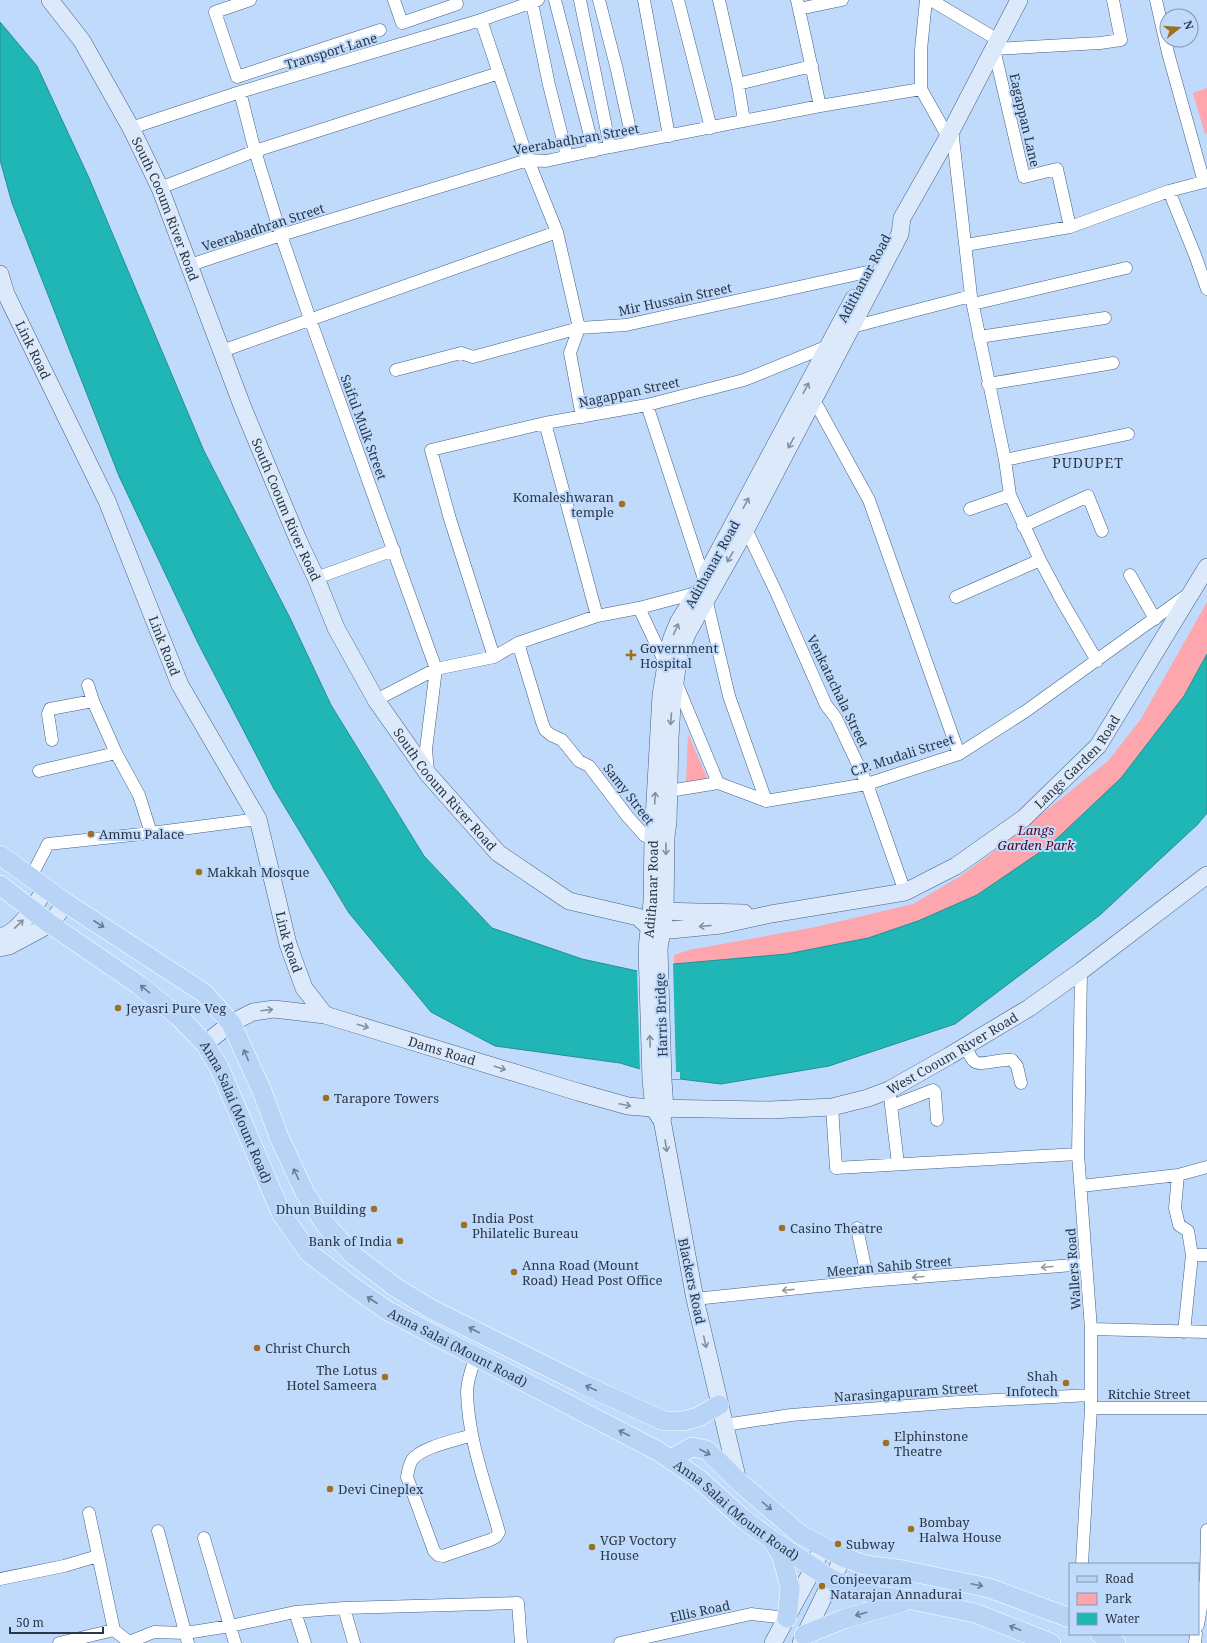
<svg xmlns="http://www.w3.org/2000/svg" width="1207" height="1643" font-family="'Noto Serif',serif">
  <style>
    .green { fill: #fda6ae }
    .water { fill: #1fb6b5; stroke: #229094 }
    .pier { fill: #c0dafb }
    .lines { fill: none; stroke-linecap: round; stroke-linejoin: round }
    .street-casing { stroke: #436083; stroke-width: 13 }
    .secondary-casing { stroke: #436083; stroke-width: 18 }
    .primary-casing { stroke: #fff; stroke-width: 20 }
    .street { stroke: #fff; stroke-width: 12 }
    .secondary { stroke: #dbe9fa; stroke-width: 17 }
    .primary { stroke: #b7d3f5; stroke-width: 19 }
    .oneway { stroke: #8290a0 }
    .oneway2 { stroke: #697d95 }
    .oneway3 { stroke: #949aa2 }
    .poi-dot { fill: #9e6e21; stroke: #c0dafb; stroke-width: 1.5 }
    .labels { text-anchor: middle; stroke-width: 4; stroke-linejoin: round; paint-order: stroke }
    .street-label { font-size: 13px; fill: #293646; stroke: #c0dafb }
    .poi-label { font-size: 13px; fill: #293646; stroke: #c0dafb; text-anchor: start }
    .park-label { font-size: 13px; font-style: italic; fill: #59021b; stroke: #c0dafb }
    .neighbourhood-label { font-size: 14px; letter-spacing: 1px; fill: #293646; stroke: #c0dafb }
  </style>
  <rect width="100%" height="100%" fill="#c0dafb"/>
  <path class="green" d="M1207 88V133L1205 134 1193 93Z
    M1207 602V654L1184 696 1121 778 1049 846 977 895 918 921 868 938 787 954 674 964V955L689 950 816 927 913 904 959 877 1003 845 1108 761 1141 719Z
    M688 734 708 780 686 785Z"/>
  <path class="water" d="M0 22 37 66 89 178 204 451 290 618 331 705 424 856 492 928 582 959 642 972 674 964 787 954 868 938 918 921 977 895 1049 846 1121 778 1184 696 1207 654V813L1198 824 1100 915 955 1024 829 1066 721 1084 680 1079 663 1080 640 1069 620 1063 495 1046 431 1012 349 913 274 789 198 643 119 476 12 203 0 160Z"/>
  <path class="pier" d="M673 962 676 1072H680V1079L659 1080 640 1071 637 969 642 970Z"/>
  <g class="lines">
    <g class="street-casing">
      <path id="street" d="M250 0 215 12 237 77 380 30
        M394 0 402 23 457 4 456 0
        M555 0 594 151
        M580 0 610 147
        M599 0 617 70 633 143
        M644 0 669 136
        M678 0 711 128
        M719 0 738 84 744 121
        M797 0 820 106
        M926 0 921 50V89L948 137
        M931 0 998 40
        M1156 0 1168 53 1204 182
        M532 3 549 85 567 156
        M799 9 842 0
        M481 20 528 160 557 232 579 328 570 353 582 417
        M738 84 812 66
        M240 92 255 151 281 235 310 319 436 669 426 749 428 773
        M131 128 240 92 481 20 538 0
        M952 129 971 296 1005 460 1010 495 1040 560 1062 601 1097 661
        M160 188 255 151 499 73
        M1169 191 1195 255 1207 289
        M1070 227 1057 169 1024 177 994 49 1100 43 1121 40 1113 0
        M966 245 1070 227 1169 191 1207 181
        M190 265 281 235 528 160 546 161 610 147 820 106 921 89
        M973 304 1126 268
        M852 327 971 296
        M979 337 1105 318
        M222 351 557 232
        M396 370 461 353 473 357 579 328 626 325 867 272
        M988 384 1113 363
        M814 400 869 500 959 754
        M647 405 704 579
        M545 423 597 616
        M1005 460 1128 434
        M970 509 1010 495
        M1023 526 1088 496 1102 531
        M746 529 777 594 826 705 836 718 867 784 905 892
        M1130 575 1155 619
        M316 578 394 550
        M956 597 1040 560
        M706 598 729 696 766 801
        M639 608 667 667
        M518 643 542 722 545 730 551 735 562 740 579 761 589 766 628 817 645 836 653 837
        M494 657 450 519 431 450 545 423 647 405 744 380 828 346
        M676 682 718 783 766 801 867 784 959 754 1026 711 1187 595
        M88 685 93 701 116 753 139 795 151 833
        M376 700 436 669 494 657 518 643 597 616 639 608 696 593
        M52 740 48 714 50 709 93 701
        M39 771 116 753
        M669 791 718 783
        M31 877 48 844 151 833 258 819
        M1081 971 1078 1154 1091 1329V1408L1082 1564
        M965 1047C968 1051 970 1057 974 1061 979 1067 1002 1058 1012 1060L1017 1066 1021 1083
        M890 1097 898 1164
        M891 1106 933 1090 935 1092 937 1120
        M832 1107 836 1168 1078 1154
        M1178 1175 1175 1208 1179 1225 1188 1231 1192 1255 1184 1332
        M1081 1186 1178 1175 1207 1167
        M857 1228 868 1281
        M1192 1255H1207
        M695 1299 868 1281 1086 1264
        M1091 1329 1207 1332
        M1091 1408H1207
        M724 1425 791 1415 958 1402 1090 1395
        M472 1435C457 1440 421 1447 412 1460 409 1465 408 1471 407 1477L434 1551 438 1555 443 1556 490 1540 496 1537 499 1532C486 1486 468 1439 467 1392 467 1380 472 1368 476 1356
        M89 1513 114 1630 129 1642 154 1632 186 1633 230 1626 295 1612 344 1608 518 1603 521 1643
        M158 1531 188 1643
        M204 1538 235 1643
        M0 1579 64 1566 98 1556
        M344 1608 354 1643
        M295 1612 305 1643
        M1198 1625 1206 1578 1207 1530
        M59 1643 114 1630
        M620 1643 751 1614 787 1618
        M1195 1643 1196 1634"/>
    </g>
    <g class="secondary-casing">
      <g id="secondary">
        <path id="s1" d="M50 0 82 41 131 128 160 188 243 408 299 542 316 578 336 628 376 700 428 774 498 853 569 901 638 917 649 927 671 930 721 925 771 914 905 892 956 866 1024 818 1098 746 1207 567"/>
        <path id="s2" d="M0 274 6 294 107 501 180 685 258 819 288 944 304 988 325 1015"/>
        <path d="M707 573 854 298"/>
        <path d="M655 911 744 913"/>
        <path d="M0 937C19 933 36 904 46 888"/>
        <path d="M0 948 9 946 50 924 66 903"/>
        <path id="s3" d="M205 1044 231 1023 253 1012 274 1009 325 1015 578 1092 628 1106 651 1108 770 1110 832 1107 868 1098 889 1090 949 1056 1029 1008 1081 971 1207 875"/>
        <path id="s4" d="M660 1118 654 1108 651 1080 647 949 652 902 653 837 661 695 669 647 673 635 679 621 696 594"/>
        <path d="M738 1481 695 1299 662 1120 665 1108 663 1080 659 949 665 910 666 837 668 822 670 738 672 705 679 653 688 632 746 529 900 234 902 218 948 137 1019 0"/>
        <path d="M773 1643 814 1567 822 1546"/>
        <path d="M801 1643 843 1557"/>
      </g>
    </g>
    <g class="primary-casing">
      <g id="primary">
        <path d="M0 855 66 903 204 993 231 1023 262 1091 279 1137 305 1193 324 1223 353 1255 395 1287 431 1309 582 1384 664 1421H683L698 1417 719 1405"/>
        <path id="s5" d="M0 885 50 924 139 985 179 1017 205 1044 220 1069 281 1213 309 1253 356 1289 388 1311 658 1451 699 1479 742 1518 772 1540 832 1580 878 1596 912 1600 975 1613 1051 1643"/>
        <path d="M671 1459 692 1447 707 1450 738 1481 801 1535 843 1557 865 1565 903 1570 989 1588 1070 1618"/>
        <path d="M772 1540 782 1557 790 1588 787 1618"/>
        <path d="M1100 1634 1116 1643"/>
        <path d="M804 1635 844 1619 903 1602"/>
      </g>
    </g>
    <use href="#street" class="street"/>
    <use href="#secondary" class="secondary"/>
    <use href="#primary" class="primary"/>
  </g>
  <defs><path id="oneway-shaft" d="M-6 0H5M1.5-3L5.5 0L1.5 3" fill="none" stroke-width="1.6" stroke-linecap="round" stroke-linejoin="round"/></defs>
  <g class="oneway">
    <use href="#oneway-shaft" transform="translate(806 388) rotate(-62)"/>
    <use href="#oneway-shaft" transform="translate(791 443) rotate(118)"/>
    <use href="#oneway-shaft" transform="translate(746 503) rotate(-62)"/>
    <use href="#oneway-shaft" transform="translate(730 557) rotate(120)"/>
    <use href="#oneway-shaft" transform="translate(676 629) rotate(-66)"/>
    <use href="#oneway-shaft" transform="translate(671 719) rotate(94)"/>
    <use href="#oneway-shaft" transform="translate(655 798) rotate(-87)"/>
    <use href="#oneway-shaft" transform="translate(666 849) rotate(90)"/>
    <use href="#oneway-shaft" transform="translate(19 924) rotate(-44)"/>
    <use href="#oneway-shaft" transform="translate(705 926) rotate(175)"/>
    <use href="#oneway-shaft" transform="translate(267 1010) rotate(-7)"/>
    <use href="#oneway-shaft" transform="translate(363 1026) rotate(17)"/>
    <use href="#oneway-shaft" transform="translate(650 1041) rotate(-92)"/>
    <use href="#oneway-shaft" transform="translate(500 1068) rotate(17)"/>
    <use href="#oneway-shaft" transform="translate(625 1105) rotate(12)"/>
    <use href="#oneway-shaft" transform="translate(666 1146) rotate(81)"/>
    <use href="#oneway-shaft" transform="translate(705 1342) rotate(77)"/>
  </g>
  <g class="oneway2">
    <use href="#oneway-shaft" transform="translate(99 924) rotate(33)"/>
    <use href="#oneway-shaft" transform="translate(145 989) rotate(-141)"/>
    <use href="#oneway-shaft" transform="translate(246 1055) rotate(-113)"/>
    <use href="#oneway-shaft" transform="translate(296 1174) rotate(-116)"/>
    <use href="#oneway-shaft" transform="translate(372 1300) rotate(-147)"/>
    <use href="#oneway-shaft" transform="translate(474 1330) rotate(-153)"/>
    <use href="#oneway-shaft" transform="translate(591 1388) rotate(-156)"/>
    <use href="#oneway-shaft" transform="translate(624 1433) rotate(-153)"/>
    <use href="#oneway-shaft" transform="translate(705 1452) rotate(27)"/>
    <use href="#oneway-shaft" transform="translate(767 1506) rotate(40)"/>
    <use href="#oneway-shaft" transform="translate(977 1585) rotate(12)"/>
    <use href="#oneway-shaft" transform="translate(861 1614) rotate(164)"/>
    <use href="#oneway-shaft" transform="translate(1015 1628) rotate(-159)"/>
  </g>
  <g class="oneway3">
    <use href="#oneway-shaft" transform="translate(1047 1267) rotate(175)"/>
    <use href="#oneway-shaft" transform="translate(918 1277) rotate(175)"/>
    <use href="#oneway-shaft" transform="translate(788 1290) rotate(174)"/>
  </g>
  <g class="poi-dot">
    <circle cx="622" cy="504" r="4"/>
    <path d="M629 649h4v4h4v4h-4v4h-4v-4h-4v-4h4z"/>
    <circle cx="91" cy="834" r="4"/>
    <circle cx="199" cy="872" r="4"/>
    <circle cx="118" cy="1008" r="4"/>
    <circle cx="326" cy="1098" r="4"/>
    <circle cx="374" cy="1209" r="4"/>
    <circle cx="464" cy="1225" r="4"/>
    <circle cx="782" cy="1228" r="4"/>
    <circle cx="400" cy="1241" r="4"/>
    <circle cx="514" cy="1272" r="4"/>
    <circle cx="257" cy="1348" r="4"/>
    <circle cx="385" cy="1377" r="4"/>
    <circle cx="1066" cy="1383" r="4"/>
    <circle cx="886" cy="1443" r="4"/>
    <circle cx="330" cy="1489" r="4"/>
    <circle cx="911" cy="1529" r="4"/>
    <circle cx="838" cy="1544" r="4"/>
    <circle cx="592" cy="1547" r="4"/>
    <circle cx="822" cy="1586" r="4"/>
  </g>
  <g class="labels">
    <g class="street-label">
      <text transform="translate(331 51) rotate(-17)" y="5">Transport Lane</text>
      <text transform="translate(1025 120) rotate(77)" y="5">Eagappan Lane</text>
      <text transform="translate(576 139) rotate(-10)" y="5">Veerabadhran Street</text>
      <text dy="5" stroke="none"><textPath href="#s1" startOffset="240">South Cooum River Road</textPath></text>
      <text transform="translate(263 227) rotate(-18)" y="5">Veerabadhran Street</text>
      <text transform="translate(864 278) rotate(-62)" y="5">Adithanar Road</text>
      <text transform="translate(675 299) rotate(-12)" y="5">Mir Hussain Street</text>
      <text dy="5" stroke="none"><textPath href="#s2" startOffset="83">Link Road</textPath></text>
      <text transform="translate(629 392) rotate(-12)" y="5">Nagappan Street</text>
      <text transform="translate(364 427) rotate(70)" y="5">Saiful Mulk Street</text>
      <text dy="5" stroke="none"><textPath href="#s1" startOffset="564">South Cooum River Road</textPath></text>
      <text transform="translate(712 564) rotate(-61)" y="5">Adithanar Road</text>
      <text dy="5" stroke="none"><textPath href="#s2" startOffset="407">Link Road</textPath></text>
      <text transform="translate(838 691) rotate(64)" y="5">Venkatachala Street</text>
      <text transform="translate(902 755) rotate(-18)" y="5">C.P. Mudali Street</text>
      <text dy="5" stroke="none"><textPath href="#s1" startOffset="1620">Langs Garden Road</textPath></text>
      <text dy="5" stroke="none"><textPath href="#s1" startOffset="888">South Cooum River Road</textPath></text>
      <text transform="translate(629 794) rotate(52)" y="5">Samy Street</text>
      <text dy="5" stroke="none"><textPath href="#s4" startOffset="231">Adithanar Road</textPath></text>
      <text dy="5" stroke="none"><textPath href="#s2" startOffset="731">Link Road</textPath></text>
      <text transform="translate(661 1015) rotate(-92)" y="5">Harris Bridge</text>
      <text dy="5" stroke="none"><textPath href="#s3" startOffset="253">Dams Road</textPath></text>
      <text dy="5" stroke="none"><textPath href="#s3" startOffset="784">West Cooum River Road</textPath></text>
      <text dy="5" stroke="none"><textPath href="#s5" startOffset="335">Anna Salai (Mount Road)</textPath></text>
      <text transform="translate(889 1266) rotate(-5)" y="5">Meeran Sahib Street</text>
      <text transform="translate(1073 1269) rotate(-94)" y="5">Wallers Road</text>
      <text transform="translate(692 1281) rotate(78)" y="5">Blackers Road</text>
      <text dy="5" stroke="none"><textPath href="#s5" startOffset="671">Anna Salai (Mount Road)</textPath></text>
      <text transform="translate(906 1392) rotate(-4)" y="5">Narasingapuram Street</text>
      <text x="1149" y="1399">Ritchie Street</text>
      <text dy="5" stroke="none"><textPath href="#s5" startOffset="995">Anna Salai (Mount Road)</textPath></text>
      <text transform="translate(700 1611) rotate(-12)" y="5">Ellis Road</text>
    </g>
    <g class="poi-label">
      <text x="614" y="502" text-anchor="end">Komaleshwaran<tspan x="614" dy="15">temple</tspan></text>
      <text x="640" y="653">Government<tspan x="640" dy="15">Hospital</tspan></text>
      <text x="99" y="839">Ammu Palace</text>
      <text x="207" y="877">Makkah Mosque</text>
      <text x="126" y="1013">Jeyasri Pure Veg</text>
      <text x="334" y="1103">Tarapore Towers</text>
      <text x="366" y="1214" text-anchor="end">Dhun Building</text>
      <text x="472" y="1223">India Post<tspan x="472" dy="15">Philatelic Bureau</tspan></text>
      <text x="790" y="1233">Casino Theatre</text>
      <text x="392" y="1246" text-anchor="end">Bank of India</text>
      <text x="522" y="1270">Anna Road (Mount<tspan x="522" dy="15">Road) Head Post Office</tspan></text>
      <text x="265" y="1353">Christ Church</text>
      <text x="377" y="1375" text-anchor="end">The Lotus<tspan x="377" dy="15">Hotel Sameera</tspan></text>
      <text x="1058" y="1381" text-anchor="end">Shah<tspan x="1058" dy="15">Infotech</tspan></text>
      <text x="894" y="1441">Elphinstone<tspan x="894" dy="15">Theatre</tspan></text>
      <text x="338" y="1494">Devi Cineplex</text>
      <text x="919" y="1527">Bombay<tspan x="919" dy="15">Halwa House</tspan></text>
      <text x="600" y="1545">VGP Voctory<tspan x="600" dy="15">House</tspan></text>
      <text x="846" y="1549">Subway</text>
      <text x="830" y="1584">Conjeevaram<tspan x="830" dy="15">Natarajan Annadurai</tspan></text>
    </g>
    <g class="park-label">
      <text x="1036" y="835">Langs<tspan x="1036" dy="15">Garden Park</tspan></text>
    </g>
    <g class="neighbourhood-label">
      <text x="1088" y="468">PUDUPET</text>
    </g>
  </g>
  <rect x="1069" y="1563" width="130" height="72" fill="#c0dafb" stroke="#8498b3"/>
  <rect x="1077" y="1576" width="20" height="6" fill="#b7d3f5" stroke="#8498b3"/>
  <text x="1105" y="1583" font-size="12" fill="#293646">Road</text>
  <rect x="1077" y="1593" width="20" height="12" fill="#fda6ae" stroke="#8498b3"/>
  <text x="1105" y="1603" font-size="12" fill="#293646">Park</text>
  <rect x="1077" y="1613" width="20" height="12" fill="#1fb6b5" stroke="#8498b3"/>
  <text x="1105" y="1623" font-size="12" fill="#293646">Water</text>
  <g transform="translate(1179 28) rotate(73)"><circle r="19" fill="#c0dafb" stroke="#8498b3"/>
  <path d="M0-3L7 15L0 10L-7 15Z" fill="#9e6e21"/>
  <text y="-6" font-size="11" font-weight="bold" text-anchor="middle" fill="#293646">N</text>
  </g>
  <path d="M10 1627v6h93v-6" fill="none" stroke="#293646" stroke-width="2"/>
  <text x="16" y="1627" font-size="12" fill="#293646" stroke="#c0dafb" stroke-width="3" paint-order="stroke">50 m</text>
</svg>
